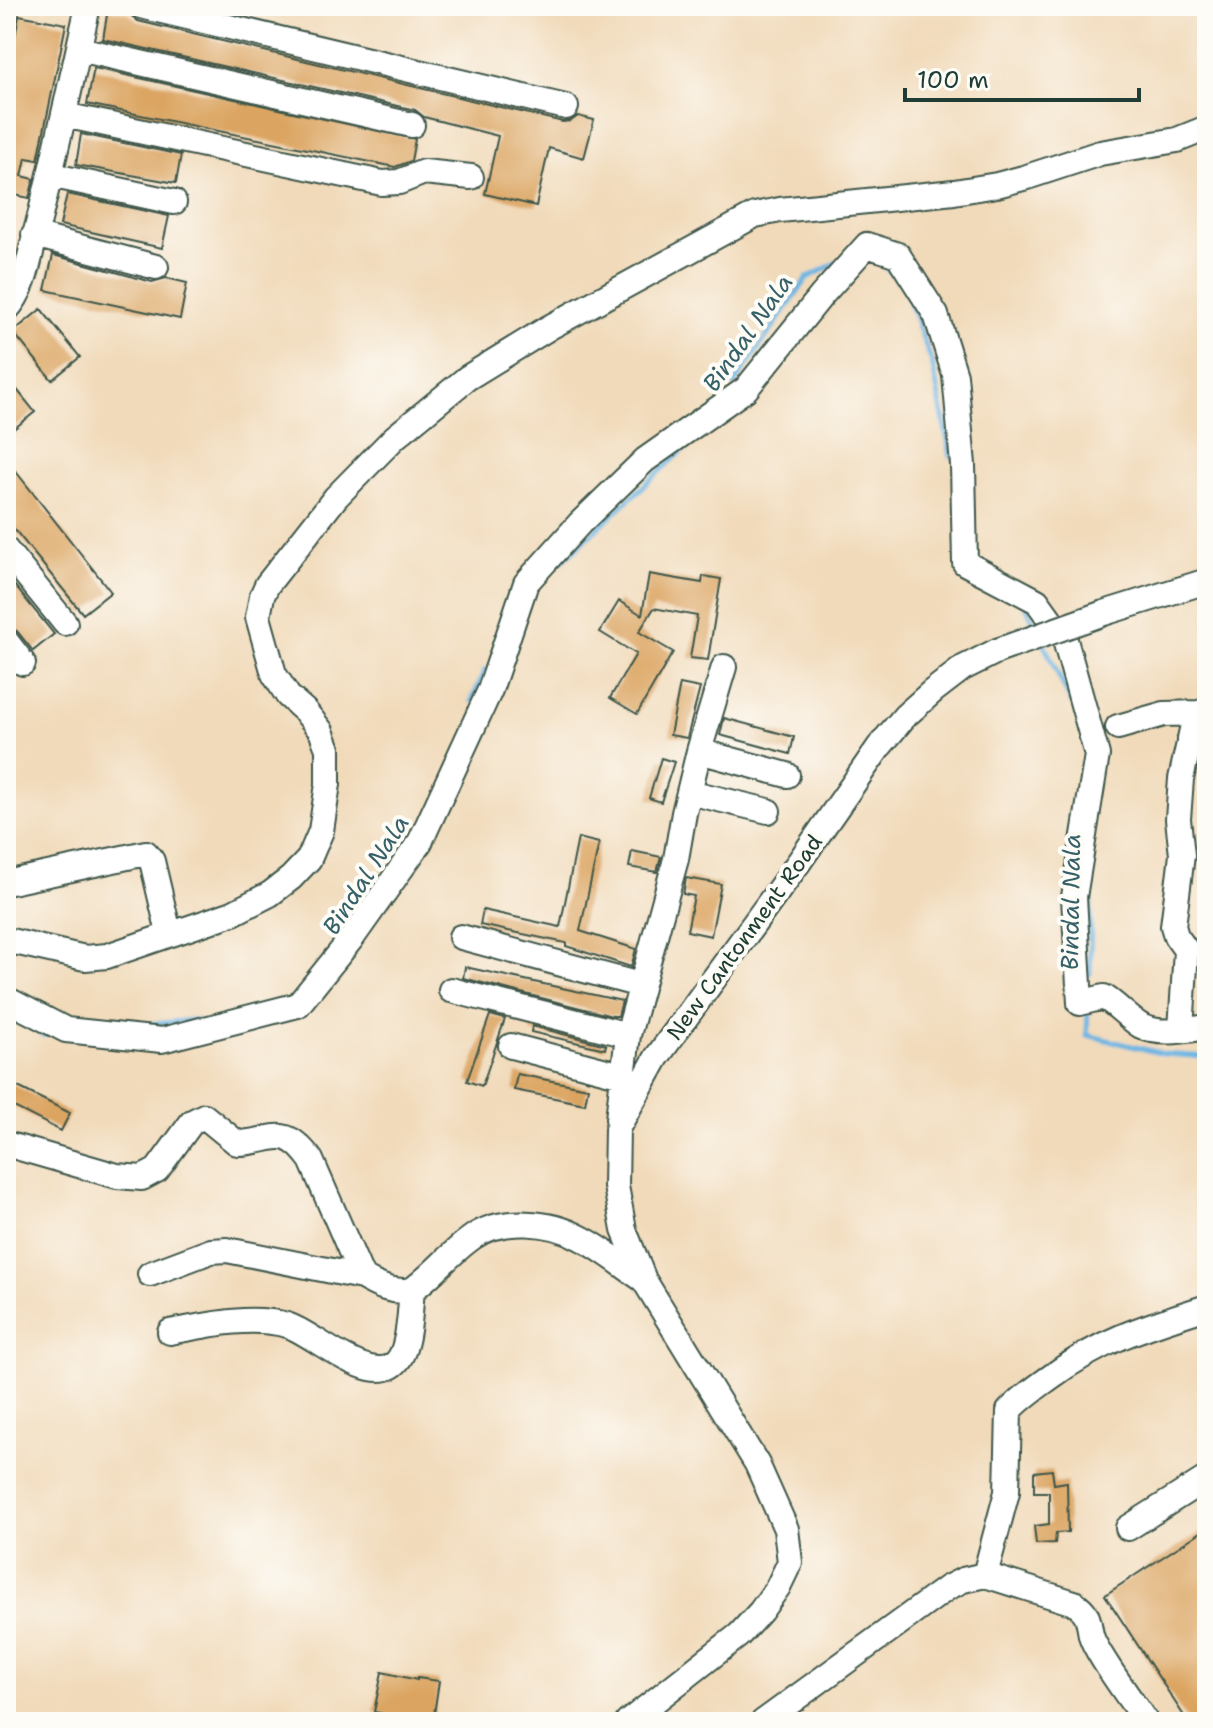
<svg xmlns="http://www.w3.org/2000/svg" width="1213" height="1728" font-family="'Shantell Sans',sans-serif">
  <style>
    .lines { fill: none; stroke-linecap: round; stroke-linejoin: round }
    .stream { stroke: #6ab5e3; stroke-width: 5 }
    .building { fill: #dba461 }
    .minor-casing { stroke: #3e5548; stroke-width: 28 }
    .minor { stroke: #fff; stroke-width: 24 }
    .minor-bridge-casing { stroke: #3e5548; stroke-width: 28; stroke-linecap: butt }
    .minor-bridge { stroke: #fff; stroke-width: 24 }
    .labels { text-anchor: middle; stroke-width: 8; stroke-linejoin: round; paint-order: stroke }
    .street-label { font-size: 22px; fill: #1f3d34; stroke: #fdfcf7 }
    .water-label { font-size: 24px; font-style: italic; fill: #366169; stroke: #fdfcf7 }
  </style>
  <rect width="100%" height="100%" fill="#fdfcf7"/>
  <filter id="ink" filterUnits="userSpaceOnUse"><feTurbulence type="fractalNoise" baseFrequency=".0125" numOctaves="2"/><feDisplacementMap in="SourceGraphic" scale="16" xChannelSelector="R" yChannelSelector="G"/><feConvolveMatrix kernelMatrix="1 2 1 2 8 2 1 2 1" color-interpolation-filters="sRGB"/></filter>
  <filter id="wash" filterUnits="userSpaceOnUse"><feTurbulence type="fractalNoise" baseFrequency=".006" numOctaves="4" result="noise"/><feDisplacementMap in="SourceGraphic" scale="32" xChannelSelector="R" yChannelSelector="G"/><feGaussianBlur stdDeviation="1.8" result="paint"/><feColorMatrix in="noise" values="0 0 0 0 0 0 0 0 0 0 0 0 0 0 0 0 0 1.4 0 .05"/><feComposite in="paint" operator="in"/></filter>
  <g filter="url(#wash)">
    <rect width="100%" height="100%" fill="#f1daba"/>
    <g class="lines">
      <path class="stream" d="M878 259 904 286 932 363 951 456
        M734 384 807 278 836 263
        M562 561 699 435
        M1026 606 1037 629
        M1043 642 1071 702
        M472 701 485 670
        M1090 974 1091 864
        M1088 1008 1087 1035 1164 1054 1207 1057
        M29 1023 43 1035 55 1033
        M132 1026 194 1020"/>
    </g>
    <g id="blocks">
      <path class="building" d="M108 9 128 13 138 21 563 122 571 121 578 116 594 120 584 158 549 148 536 206 485 194 498 136 424 117 415 110 103 39Z
        M19 15 66 24 38 160 26 158 22 176 34 179 29 198 6 193V86Z
        M94 68 415 139 411 161 395 167 87 104Z
        M81 134 181 155 176 183 76 165Z
        M67 194 169 216 162 248 60 225Z
        M53 255 152 282 166 278 187 283 180 319 45 290Z
        M41 309 80 357 52 380 13 332Z
        M6 376 35 412 6 435Z
        M6 459 111 592 83 614 6 519Z
        M649 574 702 583 703 576 721 579 708 660 690 658 697 616 654 608 639 632 673 652 637 714 610 698 636 654 600 632 619 601 642 615Z
        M6 575 54 634 33 651 17 631 6 626Z
        M680 684 700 688 687 738 670 735Z
        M724 718 794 737 790 754 720 735Z
        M661 758 674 762 661 802 649 798Z
        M578 838 599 843 580 931 636 949 631 967 566 946V943L480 925 483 910 560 927Z
        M632 851 661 857 657 872 629 867Z
        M686 878 721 884 711 936 687 931 694 896 683 894Z
        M465 967 548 985 622 1001 618 1016H612L463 978Z
        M490 1015 505 1019 482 1086 467 1081Z
        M532 1026 606 1045 605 1049 531 1032Z
        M517 1074 588 1088 585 1104 514 1090Z
        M6 1081 70 1113 61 1131 6 1103Z
        M1052 1470 1054 1484 1067 1482 1068 1532 1056 1533 1055 1543 1036 1544 1034 1526 1049 1524V1492H1034V1472Z
        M1207 1528V1722H1188L1105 1595Z
        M382 1672 417 1680V1678L439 1681 433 1721 374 1712Z"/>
    </g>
  </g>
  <g filter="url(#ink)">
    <use href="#blocks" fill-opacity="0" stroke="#3e5548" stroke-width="2"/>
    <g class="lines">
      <g class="minor-casing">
        <path id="minor" d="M141 6 566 107
          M79 49 412 125
          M64 115 382 183 399 182 424 172 471 177
          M50 175 174 202
          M34 235 156 267
          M6 310C27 289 30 251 38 224 56 152 72 79 88 6
          M6 550 65 623
          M1104 613 1207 581
          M6 641 23 663
          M1118 727 1164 714 1199 713
          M699 751 787 775
          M689 792 768 811
          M6 883 146 853 152 861 169 933
          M461 937 640 985
          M6 940 85 958 107 956 233 913 270 894 291 878 309 859 321 831 328 784V749L321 731 305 711 288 696 274 674 258 617 262 596 267 585 336 497 395 437 467 378 550 327 755 215 780 210 954 192 997 185 1027 177 1100 153 1177 140 1207 128
          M451 990 628 1035
          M6 999 66 1030 162 1040 298 1005 352 938 420 842 490 690 526 583 580 523 645 460 746 389 822 295 867 245 898 255 936 315 955 375 963 465 965 563 1037 601 1065 640 1097 755 1074 897 1080 1003 1104 997C1117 1005 1128 1018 1141 1026 1160 1036 1187 1030 1207 1027
          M1181 1030 1186 950 1176 936 1173 926 1182 855 1178 819 1181 779 1193 725 1199 713 1207 710
          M511 1046 622 1075
          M618 1119 628 1035 676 859 684 813 699 751 724 667
          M6 1144 117 1176 142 1178 157 1170 192 1122 204 1116 237 1143C274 1143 282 1121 311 1160L362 1277C377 1286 394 1294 412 1290 434 1274 451 1252 473 1237 502 1217 551 1221 581 1238 603 1249 623 1266 644 1280
          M150 1274 211 1251 227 1250 362 1277
          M170 1332C207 1325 250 1315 287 1325 316 1333 389 1406 405 1345 410 1328 410 1308 412 1290
          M1128 1528 1207 1478
          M985 1575 1007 1492 1009 1411C1021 1398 1034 1389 1048 1379 1100 1340 1147 1326 1207 1307
          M628 1722 739 1635 761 1611 778 1587 790 1562 786 1529 757 1464 644 1280 624 1230 616 1186 617 1129 657 1057 799 862 879 747 905 716 933 691 963 668 997 651
          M763 1722 947 1588 963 1580 985 1575 1074 1603C1089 1612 1088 1620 1091 1635 1095 1652 1134 1704 1146 1722"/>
      </g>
      <use href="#minor" class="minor"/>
      <g class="minor-bridge-casing">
        <path id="minor-bridge" d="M997 651 1104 613"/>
      </g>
      <use href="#minor-bridge" class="minor-bridge"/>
    </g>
  </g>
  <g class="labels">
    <g class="street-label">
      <text transform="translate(744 937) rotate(-54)" y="8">New Cantonment Road</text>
    </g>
    <g class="water-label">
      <text transform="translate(748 333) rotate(-55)" y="8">Bindal Nala</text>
      <text transform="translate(366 875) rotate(-57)" y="8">Bindal Nala</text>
      <text transform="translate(1071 902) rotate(-89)" y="8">Bindal Nala</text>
    </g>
  </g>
  <rect width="1213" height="1728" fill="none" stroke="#fdfcf7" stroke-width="32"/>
  <path d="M905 88v12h234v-12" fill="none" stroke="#1f3d34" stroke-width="4"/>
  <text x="917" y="88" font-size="24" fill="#1f3d34" stroke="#fdfcf7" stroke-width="6" paint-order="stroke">100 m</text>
</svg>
